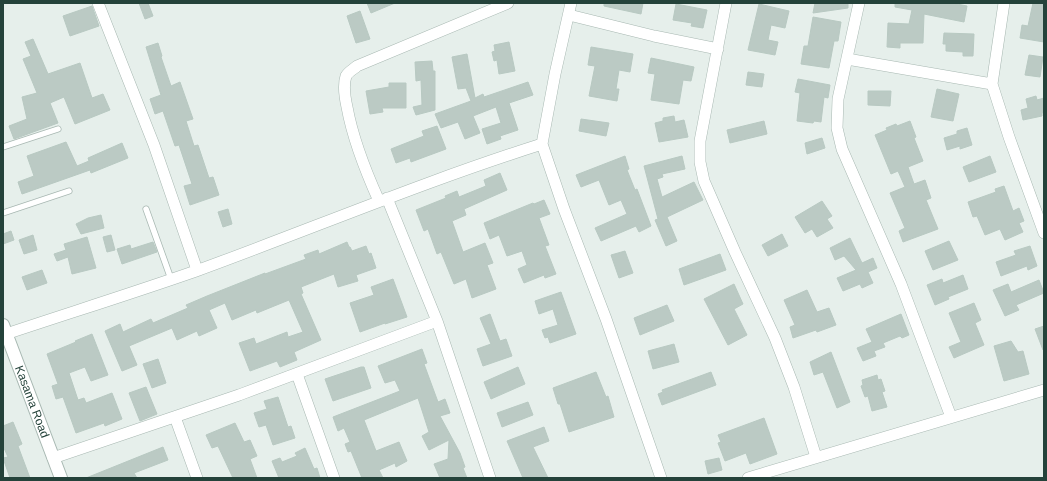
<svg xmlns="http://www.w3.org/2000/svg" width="1047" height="481" font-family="Helvetica,sans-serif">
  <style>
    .building { fill: #bbcac4; stroke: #b8c9c2 }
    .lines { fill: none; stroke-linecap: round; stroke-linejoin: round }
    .service-casing { stroke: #a8b8b2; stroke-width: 7 }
    .minor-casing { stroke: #a8b8b2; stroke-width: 12 }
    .tertiary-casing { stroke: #a8b8b2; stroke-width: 14 }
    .service { stroke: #fff; stroke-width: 5.5 }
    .minor { stroke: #fff; stroke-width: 11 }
    .tertiary { stroke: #fff; stroke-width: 12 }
    .labels { text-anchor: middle; stroke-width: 3; stroke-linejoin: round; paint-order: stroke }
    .street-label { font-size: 12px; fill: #24423a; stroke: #f7fbf9 }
  </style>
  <rect width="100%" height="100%" fill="#e6efeb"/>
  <path class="building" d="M139 3H148L153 16 145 19Z
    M367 3H395L371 13Z
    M604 3H643L641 14 604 6Z
    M815 3H848V8L813 13Z
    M895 3H952L967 6 964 22 924 14 923 43H900V48L887 47 888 23 909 24 912 10 895 7Z
    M1033 3H1044V42L1020 38 1022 25 1028 26Z
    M676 4 707 10 703 28 691 26 692 23 673 20Z
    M759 4 789 11 785 28 771 25 768 40 778 42 775 55 748 50Z
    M92 6 99 26 70 36 63 16Z
    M360 11 370 39 356 43 347 16Z
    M813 17 841 22 838 41H834L829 68 801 64 804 46H808Z
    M944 33 974 34 973 56H963V52L946 51V44H943Z
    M33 39 48 74 80 63 92 98 103 94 110 110 75 124 64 97 50 103 58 123 14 139 9 126 27 119 22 97 37 93 23 59 31 56 25 42Z
    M509 42 515 71 499 74 497 60 494 61 492 52 495 51 494 45Z
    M158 43 162 56 161 57 171 86 180 82 193 119 186 121 194 146 198 145 209 178 213 177 219 195 190 205 184 186 192 184 179 145 175 146 163 111 155 114 150 99 161 95 146 47Z
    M591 47 633 54 630 72 619 70 616 89H619L617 101 589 96 595 66 588 65Z
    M467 54 475 98 483 94 484 97 528 82 533 95 509 103 518 130 500 136 501 139 487 144 482 129 501 123 496 107 473 116 480 133 465 139 458 122 441 128 435 114 471 101 466 88 458 89 452 57Z
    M1029 55 1043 57 1040 77 1025 75Z
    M651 58 694 67 691 81 683 80 679 104 651 100 655 74 648 73Z
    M432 61 433 71H435V110L416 115 413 107 422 105 421 80 416 81 415 62Z
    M748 72 764 74 762 87 746 85Z
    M798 79 830 85 828 98 824 97 821 122 814 121 813 123 797 121 800 93 795 92Z
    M389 83H406V108H382L383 112 370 114 366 91 389 87Z
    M937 89 959 94 953 121 931 117Z
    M868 91H891L890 106 868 105Z
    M1036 96 1037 100 1044 98V112L1042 113V116L1023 120 1021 110 1028 108 1026 99Z
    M674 116 675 122 684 120 688 137 659 142 655 123 663 121V118Z
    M581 119 609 123 606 136 579 131Z
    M764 121 767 134 730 143 727 130Z
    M910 121 916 137 914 138 923 161 908 167 914 184 925 180 931 198 926 200 938 229 903 242 899 231 905 228 890 193 905 187 898 171 891 174 875 135 887 130 886 128 896 124 897 126Z
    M437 126 446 149 411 162 410 158 396 163 391 149 424 136 422 131Z
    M967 128 972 145 960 149V146L947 150 944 138 957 134V131Z
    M822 138 825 148 807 154 805 143Z
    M66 142 77 166 89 161 88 158 122 143 128 158 91 173 90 170 22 194 18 182 34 176 27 156Z
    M625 156 629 169 627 170 635 190 637 189 651 226 639 232 636 226 601 241 595 228 627 214 621 200 609 205 599 180 581 187 576 175Z
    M682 156 685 169 662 174 663 177 657 179 662 197 694 182 703 200 667 217 677 241 666 246 655 220 658 219 644 166Z
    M990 156 996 172 969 182 963 167Z
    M500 173 507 190 464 209 466 215 452 221 463 252 485 243 493 263 487 265 496 289 472 298 466 279 454 284 441 252 437 254 428 229 424 231 416 210 446 198 445 196 457 191 459 197 486 186 484 180Z
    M1004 186 1013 211 1019 208 1024 221 1019 223 1023 232 1005 240 1000 229 985 235 977 216 973 217 968 202 996 192 995 189Z
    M544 200 550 214 539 218 549 245 545 246 556 274 545 278 544 275 524 283 518 269 527 265 522 251 507 256 499 235 490 239 484 223 533 203 534 204Z
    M822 201 832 216 827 219 833 228 817 237 812 229 805 233 795 217Z
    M228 209 232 224 223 227 218 212Z
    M101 215 104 228 81 234 76 224 88 218Z
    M11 231 14 240 3 244V234Z
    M782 234 788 246 768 256 762 245Z
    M33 235 37 250 24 254 19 240Z
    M111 235 115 250 107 252 103 237Z
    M87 237 96 268 72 274 68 257 57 261 54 254 66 250 64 244Z
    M850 238 862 263 873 258 877 268 868 272 873 283 862 288 860 284 843 291 837 278 856 270 844 256 835 260 830 248Z
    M949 241 958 260 933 270 925 251Z
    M153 242 157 252 122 264 117 249 130 245 131 249Z
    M347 242 349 247H350L352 251 366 246 369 254 371 253 376 268 356 275 358 281 338 287 334 274 301 287 303 293 301 294 321 340 294 352 297 360 280 367 277 361 250 371 239 343 254 338 256 344 287 332 288 337 303 332 289 300 257 313 256 310 232 320 225 303 209 310 217 328 199 336 197 331 177 340 172 328 129 346 137 365 122 371 105 331 120 324 123 332 151 319 153 323 188 308 186 305 207 296 265 273V274L306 259 304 255 318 250 319 254Z
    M1030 246 1037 266 1028 270 1027 266 1001 276 996 262 1016 255 1014 251Z
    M625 251 633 273 619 278 611 255Z
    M720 254 726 270 684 285 679 269Z
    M42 270 47 283 27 290 22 277Z
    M963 275 968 289 948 297 949 299 935 305 927 285 942 279 943 283Z
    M393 279 407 317 385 324V323L360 332 350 303 374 295 371 287Z
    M1039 280 1044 293 1016 305 1019 310 1005 316 993 290 1008 284 1011 292Z
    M734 284 743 304 734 309 747 335 728 345 704 299Z
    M807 290 817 312 829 308 836 325 817 332 816 330 793 338 790 327 795 325 784 300Z
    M561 292 576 334 550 343 548 337 545 338 542 330 558 325 553 309 539 314 535 301Z
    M974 303 981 320 975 323 984 345 954 358 949 347 961 342 949 313Z
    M667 305 674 321 640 335 634 318Z
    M490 314 500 341 506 339 512 356 483 366 477 349 491 344 480 318Z
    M901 314 909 335 902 338 900 336 883 343 885 347 874 351 876 356 863 361 857 348 872 342 866 329Z
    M1044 326V350H1043L1035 329Z
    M92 334 108 375 91 381 85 367 69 373 78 400 84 398 86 403 112 393 122 419 105 426 104 423 76 433 63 397 56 399 52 386 58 384 47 354 76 342 75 341Z
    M1011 341 1018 352 1023 351 1029 374 1004 381 994 346Z
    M674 344 679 362 653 369 648 351Z
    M422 349 427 363 424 364 438 402 445 399 450 413 440 416 460 453 465 467 463 468 467 478H440L434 464 448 459 449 440 429 450 422 436 429 432 418 398 364 420 376 451 399 442 407 461 396 467 395 463 379 470 383 478H362L351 451 348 452 345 444 350 442 344 428 338 431 333 417 400 391 395 380 385 383 378 366Z
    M831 352 850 402 837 408 823 372 814 375 810 362Z
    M158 359 166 383 152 388 143 364Z
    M361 367H364L371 388 333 401 325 379Z
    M518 367 525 384 491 399 484 382Z
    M596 372 606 397 608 396 614 417 569 432 560 404H558L553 388Z
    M711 372 716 385 662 405 658 394 663 392 662 390Z
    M877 375 878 380 881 379 885 391 882 392 887 407 872 411 868 396 865 397 861 386 863 385 862 380Z
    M146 387 157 414 140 421 129 393Z
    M278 397 288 427 291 426 295 438 273 445 266 425 259 427 254 413 267 409 264 401Z
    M528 402 533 415 502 427 497 413Z
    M764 418 777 454 750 464 746 453 725 461 718 443 721 442 718 435Z
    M13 422 22 444 18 446 30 478H10L3 458 8 457 3 446V426Z
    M235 423 244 442 250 440 257 456 250 459 257 478H233L218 446 212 448 206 435Z
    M544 427 549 441 533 447 548 478H523L507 441Z
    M163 447 168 460 134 473 137 478H86Z
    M305 448 314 469 317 468 320 478H279L272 461 280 458 282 462 297 456 295 453Z
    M719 458 722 470 708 474 705 461Z"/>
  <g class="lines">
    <g class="service-casing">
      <path id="service" d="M3 147 58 129
        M146 209 171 279
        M3 213 69 191"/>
    </g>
    <g class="minor-casing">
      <path id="minor" d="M98 3 154 145 197 270
        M571 3 555 74 542 144 564 209 606 319 661 478
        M726 3 700 141V162L704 181 735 252 775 338 794 387 816 457
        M859 3 838 99 837 128 842 149 901 284 951 417
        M1004 3 992 84 1009 137 1044 233
        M569 15 654 36 718 49
        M847 59 992 84
        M387 198 437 321 490 478
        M379 201C365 170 353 140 347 107 345 98 343 85 346 76 348 72 354 69 357 66L508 3
        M6 334C69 313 133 293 196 271 311 229 425 181 542 144
        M297 374 334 478
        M175 417 197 478
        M53 458 239 395 437 321
        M748 478 1044 390"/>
    </g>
    <g class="tertiary-casing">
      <g id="tertiary">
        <path id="s1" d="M3 325 61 478"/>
      </g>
    </g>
    <use href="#service" class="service"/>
    <use href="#minor" class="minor"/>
    <use href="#tertiary" class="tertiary"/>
  </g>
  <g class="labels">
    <g class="street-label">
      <text dy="4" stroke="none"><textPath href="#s1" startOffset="82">Kasama Road</textPath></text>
    </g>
  </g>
  <rect width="1047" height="481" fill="none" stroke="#24423a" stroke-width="8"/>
</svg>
